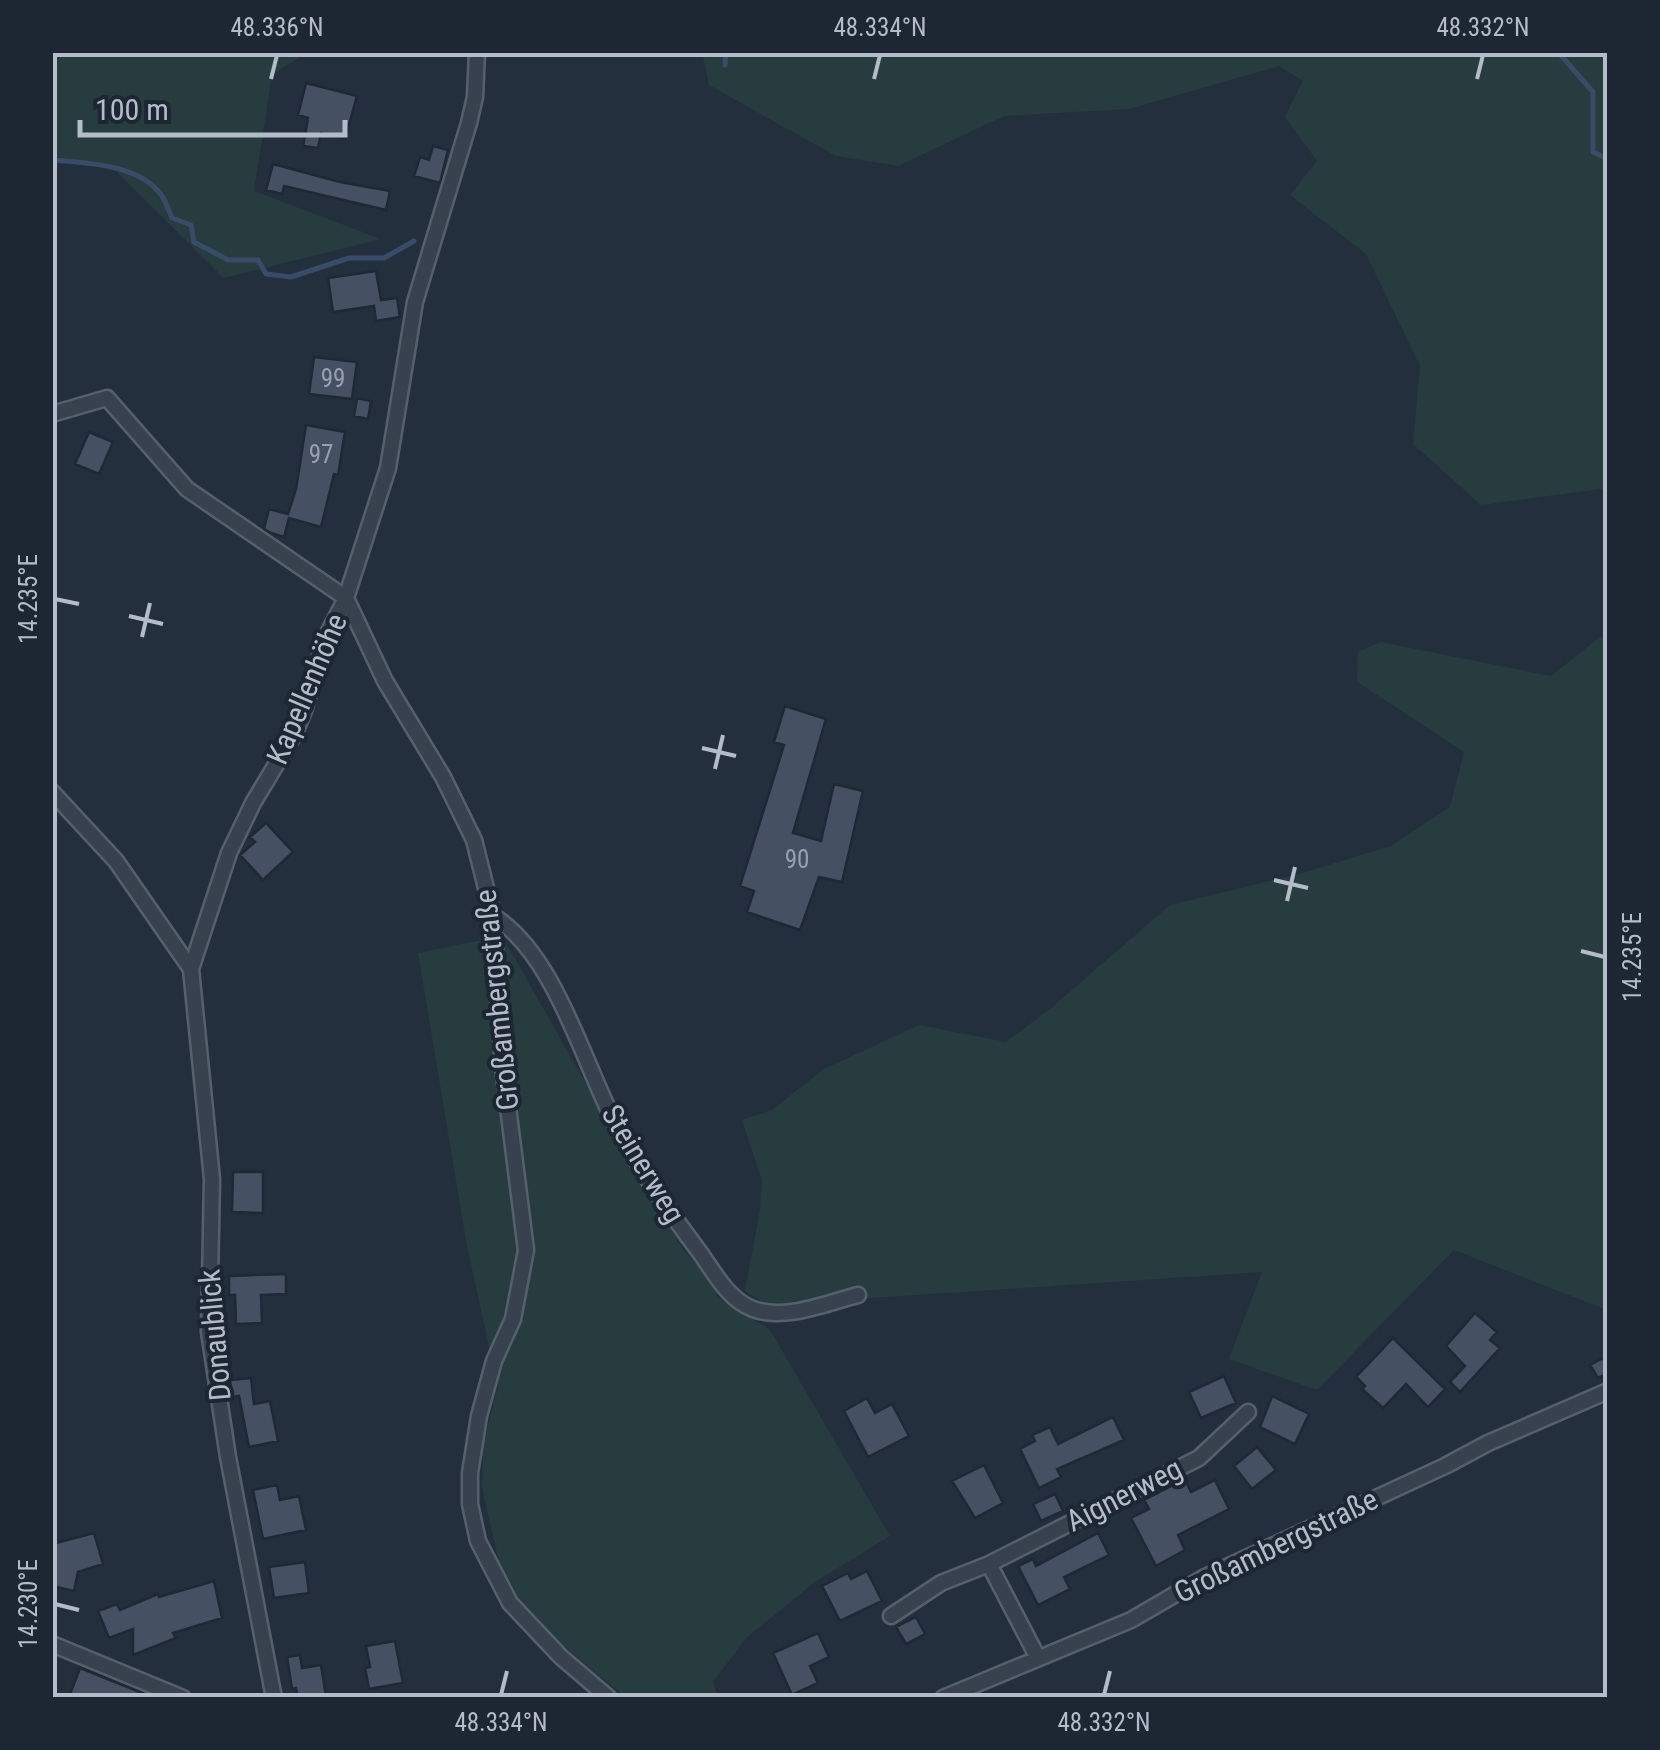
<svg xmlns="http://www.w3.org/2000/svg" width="1660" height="1750" font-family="'Roboto Condensed',sans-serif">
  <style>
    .green { fill: #263c3f }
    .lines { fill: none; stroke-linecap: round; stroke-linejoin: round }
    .stream { stroke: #394c67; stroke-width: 5 }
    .building { fill: #455162; stroke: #1f2835; stroke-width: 2.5 }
    .minor-casing { stroke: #565f6c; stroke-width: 19 }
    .minor { stroke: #38414e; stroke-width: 14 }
    .ticks { fill: none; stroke: #b4bcc9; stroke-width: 4 }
    .labels { text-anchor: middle; stroke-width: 8; stroke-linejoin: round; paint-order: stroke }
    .number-label { font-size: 25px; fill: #98a1af }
    .street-label { font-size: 30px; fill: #b4bcc9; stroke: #1d2633 }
    .neatline { fill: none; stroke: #b4bcc9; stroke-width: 4 }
    .ticks-label { font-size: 25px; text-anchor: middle; fill: #b4bcc9 }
  </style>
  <rect width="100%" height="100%" fill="#242f3e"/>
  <path class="green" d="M53 52 306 53 272 75 254 191 381 239 224 278 109 164 53 157Z
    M705 53H1607V488L1481 505 1413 444 1420 366 1366 254 1290 195 1317 161 1285 117 1303 81 1279 66 1129 109 1004 116 898 166 836 156 709 85 703 56Z
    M1600 637H1607V1310L1454 1250 1317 1390 1229 1359 1262 1272 767 1305 745 1291 760 1210 762 1180 742 1120 772 1110 824 1069 919 1025 1006 1042 1050 1009 1170 905 1299 874 1391 846 1450 807 1464 752 1357 682 1358 652 1380 642 1551 676Z
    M502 936 654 1203 683 1249 715 1287 717 1296 770 1330 890 1536 815 1582 746 1638 713 1682 718 1697H625L552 1636 520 1603 500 1567 482 1487 483 1445 498 1387 467 1246 418 953Z"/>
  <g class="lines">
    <path class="stream" d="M1558 52 1593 92V152L1608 159
      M725 65 726 52
      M52 160C87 163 140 164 162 196 166 202 169 211 172 218L191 225 194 242 228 260H258L266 274 291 277 349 258H384L414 241"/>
  </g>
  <path class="building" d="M306 83 357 96 345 139 321 133 318 148 303 146 308 118 298 115Z
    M433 146 448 150 440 183 414 176 420 157 429 160Z
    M273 164 340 182 390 191 386 210 284 186 282 194 266 190Z
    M376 271 381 300 397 298 400 317 376 321 374 306 333 312 328 278Z
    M314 357 357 362 352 399 309 394Z
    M357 398 371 401 368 419 354 416Z
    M306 425 345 432 338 475 334 474 321 527 289 518 284 537 271 533 264 529 269 509 288 514 296 489Z
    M89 432 113 442 99 474 75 464Z
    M785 706 826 719 793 833 821 841 834 784 863 791 842 882 819 877 800 930 747 912 754 891 740 886 784 745 774 742Z
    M266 823 293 852 263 880 240 855 255 842 250 837Z
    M233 1172H263V1213L232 1212Z
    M286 1274V1294L261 1295 262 1323 236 1324 235 1295H229V1276Z
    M1475 1313 1497 1332 1490 1340 1500 1348 1460 1392 1450 1382 1465 1366 1446 1346Z
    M1393 1338 1445 1389 1428 1407 1406 1384 1383 1408 1362 1389 1365 1386 1356 1377Z
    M1603 1358 1608 1373 1598 1378 1590 1365Z
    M1224 1376 1236 1403 1201 1418 1189 1392Z
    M251 1378 254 1404 270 1401 278 1441 249 1447 239 1396 232 1397 230 1380Z
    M1272 1396 1309 1414 1295 1444 1260 1427Z
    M867 1398 875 1413 892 1404 909 1436 868 1457 844 1411Z
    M1113 1417 1124 1440 1057 1469 1061 1477 1039 1488 1020 1449 1035 1441 1032 1435 1050 1427 1058 1444Z
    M1257 1447 1276 1470 1252 1489 1234 1466Z
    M984 1465 1003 1503 975 1518 952 1481Z
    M1185 1479 1191 1492 1215 1480 1229 1509 1178 1535 1185 1550 1156 1566 1131 1518 1149 1509 1144 1500Z
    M277 1485 280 1500 299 1496 306 1530 263 1539 253 1490Z
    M1055 1494 1063 1511 1041 1521 1033 1504Z
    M94 1533 103 1564 78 1572 74 1591 52 1586V1544Z
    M1098 1533 1109 1555 1064 1577 1070 1589 1038 1605 1018 1566 1033 1559 1036 1566Z
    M305 1562 309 1593 274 1598 269 1567Z
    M867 1571 882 1601 840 1621 822 1586 848 1573 851 1579Z
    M214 1581 222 1618 173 1633 176 1638 133 1655V1629L109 1638 98 1611 117 1604 120 1610 158 1594 159 1597Z
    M916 1617 925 1634 906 1644 896 1627Z
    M818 1633 829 1657 810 1666 818 1683 792 1695 773 1653Z
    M395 1641 403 1683 369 1689 365 1668 370 1667 366 1646Z
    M300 1655 302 1668 321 1665 326 1696 298 1698 296 1688 292 1689 287 1657Z
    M80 1668 135 1690 152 1698H79L70 1694Z"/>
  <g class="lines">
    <g class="minor-casing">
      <path id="minor" d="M477 52 475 97 469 123 415 302 388 468 346 598 385 681 443 777 474 840 493 916 503 1067 526 1250 513 1319 494 1361 479 1416 470 1473V1504L478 1541 510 1603 561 1657 609 1698
        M52 414 107 398 187 489 346 598
        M52 792 116 861 191 969
        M493 916C553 952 582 1058 613 1119 637 1167 669 1211 701 1254 715 1274 729 1300 753 1309 786 1321 826 1303 858 1295
        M989 1564 1038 1658
        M891 1616 941 1583 989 1564 1199 1458 1248 1412
        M52 1644 183 1698
        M274 1698 228 1457 209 1332 212 1179 191 969 229 853 253 803 295 733 304 711 325 639 346 598
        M943 1698 1131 1620 1205 1577 1445 1466 1488 1443 1608 1391"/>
    </g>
    <use href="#minor" class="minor"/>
  </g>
  <path class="ticks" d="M271 79 277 55M874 79 880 55M1477 79 1483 55M55 599 79 604M129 616 163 624M142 637 150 603M702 748 736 756M715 769 723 735M1274 880 1308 888M1287 901 1295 867M1581 951 1605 957M55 1604 79 1610M501 1695 507 1671M1104 1695 1110 1671"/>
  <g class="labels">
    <g class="number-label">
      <text x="333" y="387">99</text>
      <text x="321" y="463">97</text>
      <text x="797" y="868">90</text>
    </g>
    <g class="street-label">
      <text transform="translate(307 689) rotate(-67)" y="10">Kapellenhöhe</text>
      <text transform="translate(497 1000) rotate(-96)" y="10">Großambergstraße</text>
      <text transform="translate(643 1164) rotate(59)" y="10">Steinerweg</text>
      <text transform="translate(215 1335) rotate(-95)" y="10">Donaublick</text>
      <text transform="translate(1124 1495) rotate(-27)" y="10">Aignerweg</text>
      <text transform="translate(1276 1546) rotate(-26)" y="10">Großambergstraße</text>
    </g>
  </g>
  <rect width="1660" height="1750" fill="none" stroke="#1d2633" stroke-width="110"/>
  <path d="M80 120v15h265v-15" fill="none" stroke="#b4bcc9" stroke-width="5"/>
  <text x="95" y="120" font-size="30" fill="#b4bcc9" stroke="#1d2633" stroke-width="8" paint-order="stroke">100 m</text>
  <rect x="55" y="55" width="1550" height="1640" class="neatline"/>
  <g class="ticks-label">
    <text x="277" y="36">48.336°N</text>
    <text x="880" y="36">48.334°N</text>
    <text x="1483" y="36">48.332°N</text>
    <text transform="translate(28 599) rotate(-90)" y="9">14.235°E</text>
    <text transform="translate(1632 957) rotate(-90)" y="9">14.235°E</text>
    <text transform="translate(28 1604) rotate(-90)" y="9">14.230°E</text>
    <text x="501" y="1731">48.334°N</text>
    <text x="1104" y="1731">48.332°N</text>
  </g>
</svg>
